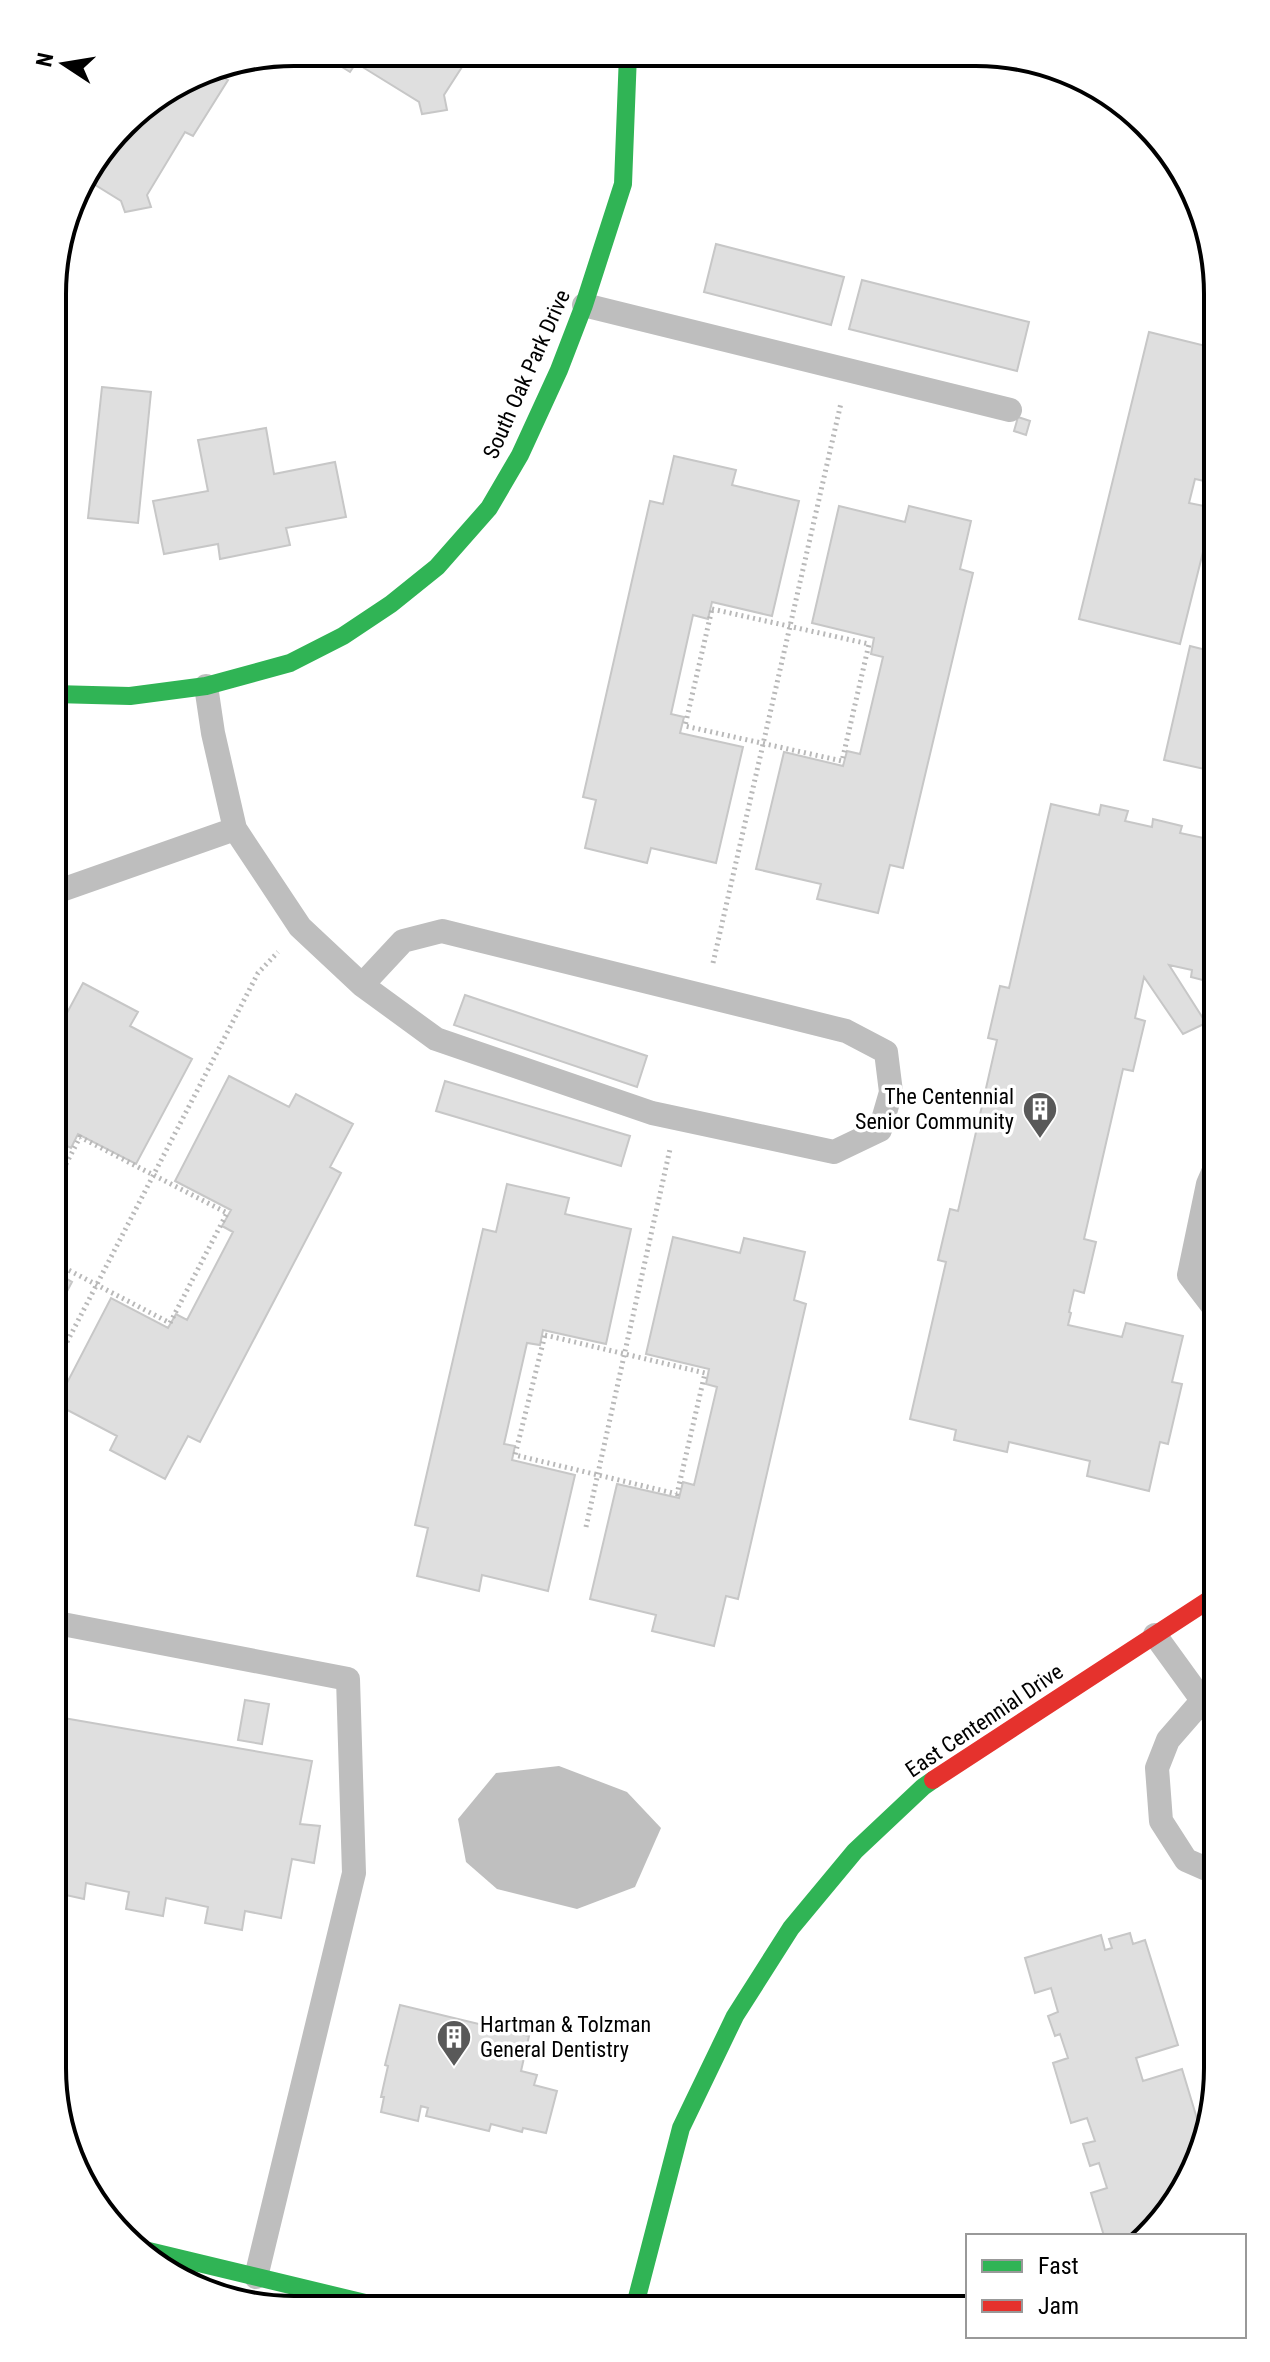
<svg xmlns="http://www.w3.org/2000/svg" width="1270" height="2362" font-family="'Roboto Condensed',sans-serif">
  <style>
    .water { fill: #bfbfbf }
    .building { fill: #dfdfdf; stroke: #c7c7c7; stroke-width: 2 }
    .lines { fill: none; stroke-linecap: round; stroke-linejoin: round }
    .path { stroke: #b9b9b9; stroke-width: 5; stroke-dasharray: 2 4; stroke-linecap: butt }
    .lane { stroke: #bebebe; stroke-width: 24 }
    .fast { stroke: #30b455; stroke-width: 18 }
    .jam { stroke: #e5322d; stroke-width: 18 }
    .labels { text-anchor: middle; stroke-width: 7; stroke-linejoin: round; paint-order: stroke }
    .street-label { font-size: 22px; fill: #000; stroke: #fff }
    .poi-label { font-size: 22px; fill: #000; stroke: #fff; text-anchor: end }
    .rim { fill: none; stroke: #000; stroke-width: 4 }
  </style>
  <rect width="100%" height="100%" fill="#fff"/>
  <path class="water" d="M559 1766 627 1792 661 1828 635 1887 577 1909 497 1889 466 1862 458 1819 496 1773Z"/>
  <path class="building" d="M318 52 471 53 444 95 447 110 422 114 419 102 356 63 350 72Z
    M241 62 235 72 226 66 221 76 228 80 193 136 185 132 147 195 151 207 125 212 121 201 84 178 134 112 202 70Z
    M716 244 844 277 831 325 704 292Z
    M862 280 1029 322 1017 371 849 329Z
    M1149 332 1218 349V484L1195 479 1189 503 1214 508 1180 644 1079 619Z
    M102 387 151 392 138 523 88 518Z
    M1018 417 1030 421 1026 435 1014 431Z
    M266 428 274 474 335 462 346 517 286 528 290 545 220 559 218 544 164 554 153 501 208 491 198 440Z
    M674 456 736 470 732 485 799 501 772 616 712 602 708 619 693 615 671 714 684 717 680 733 743 747 716 863 651 848 647 863 585 848 596 800 583 797 650 501 663 504Z
    M839 506 905 522 909 506 971 521 960 569 973 573 903 868 890 865 878 913 817 899 821 884 756 869 784 752 843 766 847 751 860 754 883 657 871 654 874 638 812 623Z
    M1190 646 1218 653V772L1164 760Z
    M1051 804 1099 815 1101 805 1128 811 1125 821 1152 827 1153 819 1182 826 1180 833 1218 841V984L1191 977 1192 970 1169 965 1206 1023 1183 1034 1144 977 1135 1018 1145 1021 1133 1071 1123 1069 1084 1239 1096 1242 1084 1293 1074 1290 1069 1312 1071 1313 1068 1325 1122 1337 1126 1323 1183 1336 1172 1382 1182 1384 1168 1444 1160 1442 1149 1491 1087 1476 1090 1461 1009 1442 1007 1452 954 1440 956 1430 910 1419 946 1262 938 1260 950 1209 958 1211 997 1040 988 1038 1000 986 1009 988Z
    M83 983 138 1012 130 1026 192 1059 136 1164 78 1134 71 1148 59 1142 53 1154V1022L60 1026Z
    M465 995 647 1056 637 1087 454 1025Z
    M229 1076 289 1107 296 1094 353 1124 330 1167 341 1173 200 1442 188 1436 165 1479 110 1450 117 1436 56 1404 111 1298 168 1328 176 1314 187 1320 233 1232 222 1226 231 1210 175 1181Z
    M445 1081 630 1136 621 1166 436 1111Z
    M507 1184 569 1198 565 1214 631 1229 606 1344 543 1330 540 1345 527 1343 504 1444 515 1446 512 1460 575 1475 548 1591 482 1575 479 1591 417 1576 428 1528 415 1525 483 1229 496 1232Z
    M673 1237 740 1253 744 1238 805 1252 794 1300 806 1304 738 1599 726 1596 714 1646 652 1631 656 1615 590 1599 617 1484 679 1498 683 1482 694 1485 717 1387 706 1384 709 1369 646 1354Z
    M53 1271 72 1282 53 1318Z
    M245 1700 269 1704 262 1744 238 1740Z
    M52 1716 312 1761 300 1824 320 1826 314 1863 292 1859 281 1918 245 1911 242 1930 205 1923 208 1907 166 1898 163 1916 126 1909 129 1892 86 1883 84 1899 52 1892Z
    M1130 1933 1133 1944 1145 1940 1178 2045 1136 2058 1143 2081 1182 2069 1204 2142 1200 2160 1184 2188 1173 2191 1176 2201 1168 2216 1146 2236H1104L1091 2193 1107 2188 1099 2163 1090 2166 1083 2144 1095 2141 1087 2118 1071 2123 1053 2063 1068 2058 1060 2034 1055 2036 1048 2016 1058 2012 1051 1988 1035 1993 1025 1958 1101 1935 1105 1950 1112 1948 1109 1939Z
    M400 2005 529 2036 521 2071 537 2075 534 2085 557 2091 546 2133 523 2128 522 2132 491 2124 489 2131 426 2116 428 2108 421 2106 418 2121 381 2112 384 2097H381L388 2066 385 2065Z"/>
  <g class="lines">
    <path class="path" d="M712 609 869 644 842 761 685 726Z
      M713 963 841 403
      M53 1262 170 1323 227 1213 80 1137 53 1189
      M545 1335 705 1373 677 1494 515 1455Z
      M67 1342 258 973 278 952
      M586 1527 670 1149"/>
    <path class="lane" d="M584 305 1010 410
      M206 686 213 733 235 829 300 927 362 985 436 1039 652 1113 834 1152 880 1130 891 1092 886 1052 846 1031 442 931 403 941 362 985
      M53 893 235 829
      M1218 1313 1189 1275 1208 1184 1218 1161
      M52 1622 348 1679 354 1873 256 2277
      M1155 1635 1218 1722
      M1202 1701 1168 1740 1157 1768 1161 1821 1186 1860 1218 1874"/>
    <path class="fast" d="M54 694 130 696 206 686 290 663 343 636 391 604 437 567 489 508 520 455 559 370 584 305 623 184 628 54
      M132 2247 386 2308
      M634 2309 681 2128 735 2016 791 1928 855 1851 923 1787 933 1780"/>
    <path class="jam" d="M933 1780 1218 1594"/>
  </g>
  <defs>
    <g id="building-pin" transform="scale(1.8)"><path d="M0 17L-7.5 6A9.5 9.5 0 1 1 7.5 6Z" fill="#595959" stroke="#fff"/><path d="M-4-6H4V6H1V3H-1V6H-4ZM-2.5-4.3h1.7v1.8h-1.7ZM.8-4.3h1.7v1.8H.8ZM-2.5-1h1.7V.8h-1.7ZM.8-1h1.7V.8H.8Z" fill="#fff"/></g>
  </defs>
  <g fill-rule="evenodd">
    <use href="#building-pin" x="1040" y="1109"/>
    <use href="#building-pin" x="454" y="2037"/>
  </g>
  <g class="labels">
    <g class="street-label">
      <text transform="translate(526 374) rotate(-66)" y="8">South Oak Park Drive</text>
      <text transform="translate(984 1720) rotate(-34)" y="8">East Centennial Drive</text>
    </g>
    <g class="poi-label">
      <text x="1014" y="1104">The Centennial<tspan x="1014" dy="25">Senior Community</tspan></text>
      <text x="480" y="2032" text-anchor="start">Hartman &amp; Tolzman<tspan x="480" dy="25">General Dentistry</tspan></text>
    </g>
  </g>
  <path d="M0 0H1270V2362H0ZM294 66H976A228 228 0 0 1 1204 294V2068A228 228 0 0 1 976 2296H294A228 228 0 0 1 66 2068V294A228 228 0 0 1 294 66Z" fill="#fff" fill-rule="evenodd"/>
  <path class="rim" d="M294 66H976A228 228 0 0 1 1204 294V2068A228 228 0 0 1 976 2296H294A228 228 0 0 1 66 2068V294A228 228 0 0 1 294 66Z"/>
  <rect x="966" y="2234" width="280" height="104" fill="#ffffff" stroke="#999999" stroke-width="2"/>
  <rect x="982" y="2260" width="40" height="12" fill="#30b455" stroke="#999999" stroke-width="2"/>
  <text x="1038" y="2274" font-size="24" fill="#000000">Fast</text>
  <rect x="982" y="2300" width="40" height="12" fill="#e5322d" stroke="#999999" stroke-width="2"/>
  <text x="1038" y="2314" font-size="24" fill="#000000">Jam</text>
  <g transform="translate(64 64) rotate(282)" stroke="#ffffff" stroke-width="6" paint-order="stroke">
  <path d="M0-6L14 30L0 20L-14 30Z" fill="#000000"/>
  <text y="-12" font-size="22" font-weight="bold" text-anchor="middle" fill="#000000">N</text>
  </g>
</svg>
